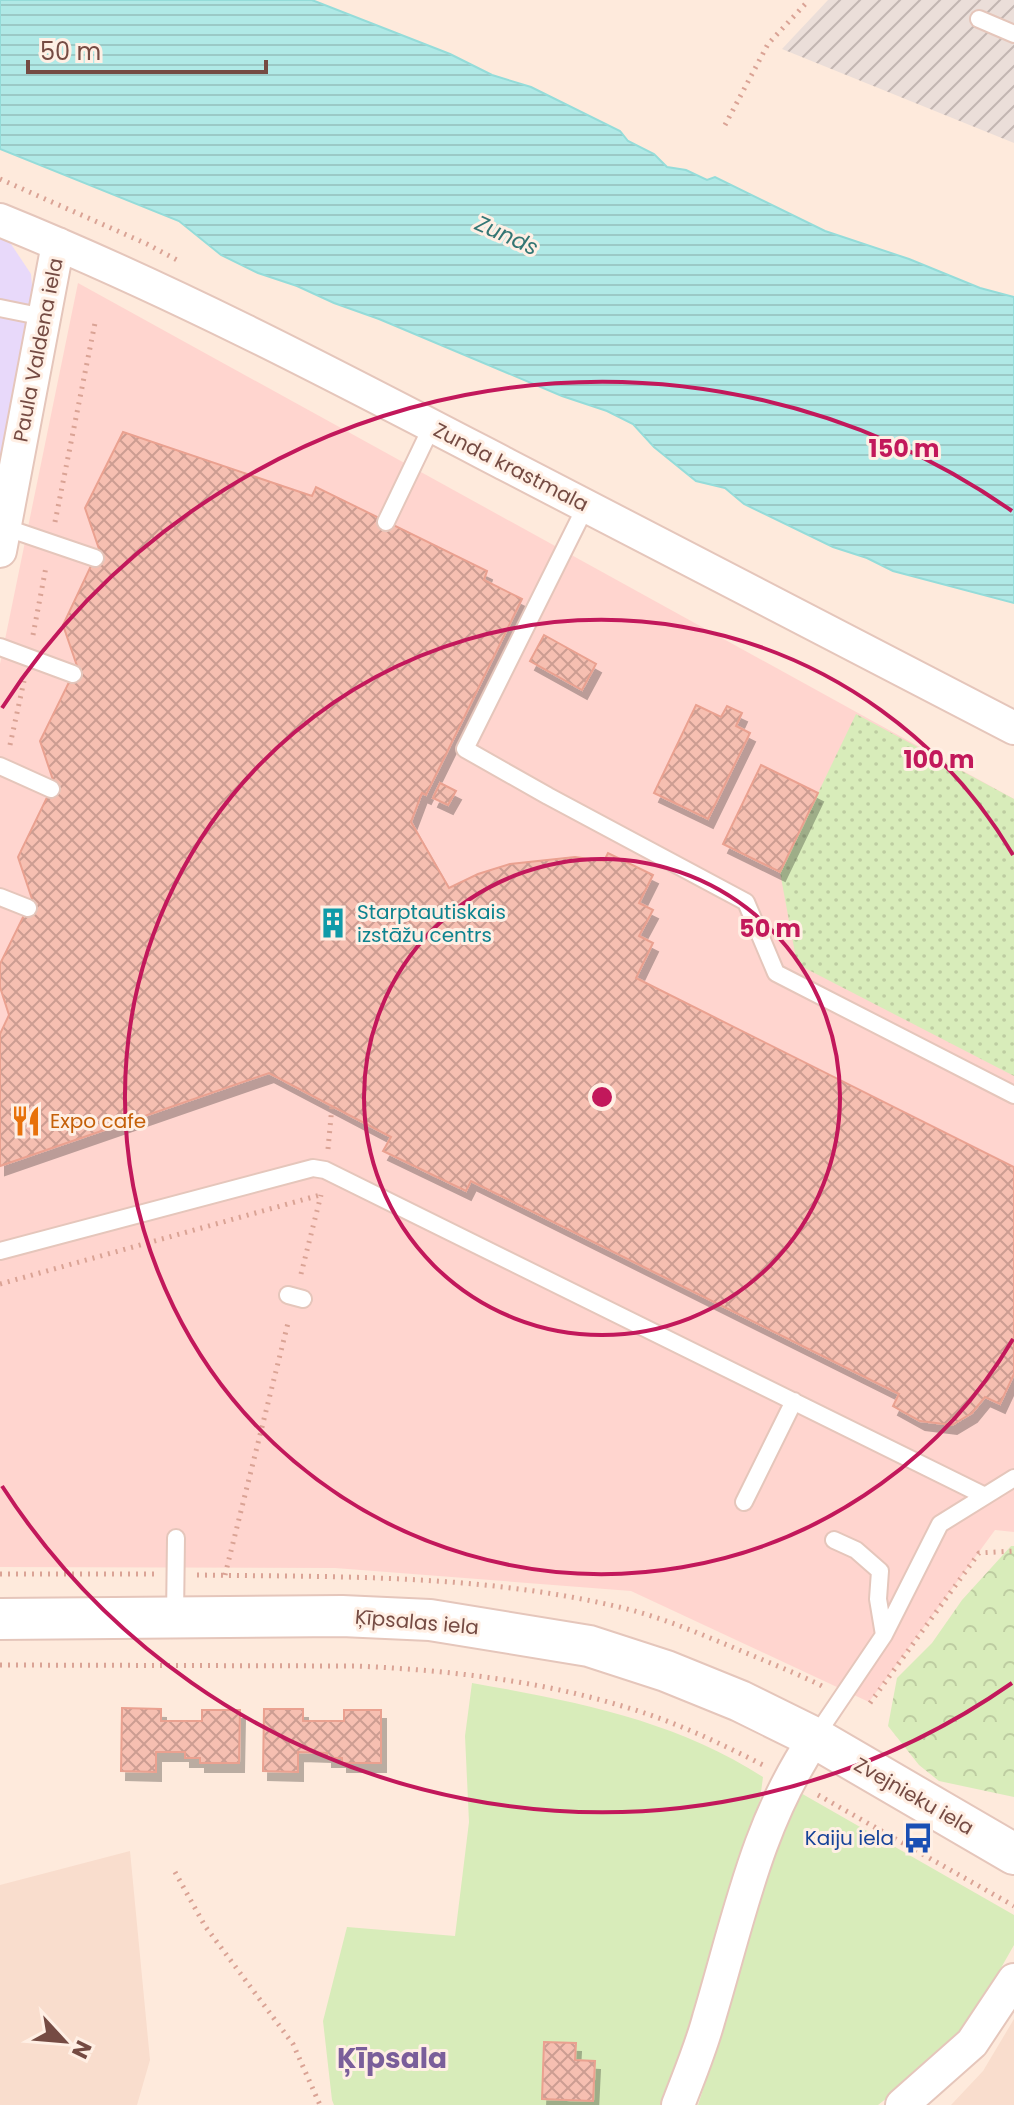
<svg xmlns="http://www.w3.org/2000/svg" width="1014" height="2105" font-family="Poppins,sans-serif">
  <style>
    .residential { fill: #f9ddcd }
    .commercial { fill: #ffd5cf }
    .industrial { fill: url(#industrial-furrows) }
    .education { fill: #e8d9fa }
    .grass { fill: #d8ecba }
    .forest { fill: url(#forest-crowns) }
    .park { fill: url(#park-dots) }
    .water { fill: url(#water-rules); stroke: #95dcd9; stroke-width: 2 }
    .building { fill: url(#building-cross-hatch); stroke: #eaa190; stroke-width: 2; filter: url(#shadow) }
    .lines { fill: none; stroke-linecap: round; stroke-linejoin: round }
    .service-casing { stroke: #e5c6bb; stroke-width: 20 }
    .minor-casing { stroke: #e5c6bb; stroke-width: 36 }
    .tertiary-casing { stroke: #e5c6bb; stroke-width: 44 }
    .path { stroke: #daa395; stroke-width: 5; stroke-dasharray: 2 6; stroke-linecap: butt }
    .service { stroke: #fff; stroke-width: 16 }
    .minor { stroke: #fff; stroke-width: 32 }
    .tertiary { stroke: #fff; stroke-width: 40 }
    .ring { fill: none; stroke: #c2185b; stroke-width: 4 }
    .labels { text-anchor: middle; stroke-width: 6; stroke-linejoin: round; paint-order: stroke }
    .street-label { font-size: 20px; fill: #754b43; stroke: #ffefe4 }
    .culture-label { font-size: 20px; fill: #0d838f; stroke: #ffefe4; text-anchor: start }
    .food-label { font-size: 20px; fill: #c56008; stroke: #ffefe4; text-anchor: start }
    .transit-label { font-size: 20px; fill: #164399; stroke: #ffefe4; text-anchor: end }
    .water-label { font-size: 22px; font-style: italic; fill: #337674; stroke: #ffefe4 }
    .district-label { font-size: 28px; font-weight: bold; fill: #7a5e9a; stroke: #ffefe4 }
    .centre { fill: #c2185b; stroke: #ffefe4; stroke-width: 4 }
    .ring-label { font-size: 24px; text-anchor: middle; font-weight: bold; fill: #c2185b; stroke: #ffefe4; stroke-width: 6; stroke-linejoin: round; paint-order: stroke }
  </style>
  <defs>
    <pattern id="industrial-furrows" width="10" height="10" patternUnits="userSpaceOnUse" patternTransform="scale(2)"><rect width="10" height="10" fill="#ebded9"/><path d="M-1 1l2-2M0 10L10 0M9 11l2-2" fill="none" stroke="#c3b6b2"/></pattern>
    <pattern id="forest-crowns" width="20" height="18" patternUnits="userSpaceOnUse" patternTransform="scale(2)"><rect width="20" height="18" fill="#d8ecba"/><path d="M2 6a3 3 0 1 1 6 0M12 15a3 3 0 1 1 6 0" fill="none" stroke="#bdcca1"/></pattern>
    <pattern id="park-dots" width="8" height="8" patternUnits="userSpaceOnUse" patternTransform="scale(2)"><rect width="8" height="8" fill="#d8ecba"/><path d="M2 2h.1M6 6h.1" fill="none" stroke="#bdcca1" stroke-width="1.8" stroke-linecap="round"/></pattern>
    <pattern id="water-rules" width="6" height="5" patternUnits="userSpaceOnUse" patternTransform="scale(2)"><rect width="6" height="5" fill="#b0e9e6"/><path d="M0 2.5h6" fill="none" stroke="#9bc9c6"/></pattern>
    <pattern id="building-cross-hatch" width="8" height="8" patternUnits="userSpaceOnUse" patternTransform="scale(2)"><rect width="8" height="8" fill="#f6bfb1"/><path d="M0 0l8 8M0 8l8-8" fill="none" stroke="#cc9d92"/></pattern>
    <filter id="shadow"><feDropShadow dx="5" dy="9" stdDeviation="0" flood-color="#0004"/></filter>
  </defs>
  <rect width="100%" height="100%" fill="#feeadc"/>
  <path class="residential" d="M130 1851 150 2060 137 2105H0V1885Z
    M1014 2019V2105H951L983 2071Z"/>
  <path class="commercial" d="M78 283 1014 799V1532L995 1530 869 1702 631 1591 335 1568 0 1567V664Z"/>
  <path class="industrial" d="M828 0H1014V143L782 49Z"/>
  <path class="education" d="M0 233 5 235 31 274 34 309 0 484Z"/>
  <path class="grass" d="M472 1683C574 1701 675 1720 763 1777L760 1800 726 1906 691 2042 665 2105H334L332 2100 323 2021 347 1927 455 1936 469 1822 465 1736Z
    M799 1792 1014 1915V1945L959 2042 878 2105H698L728 2012 757 1884Z"/>
  <path class="forest" d="M1011 1546H1014V1797L939 1781 919 1765 888 1726 897 1678 932 1643 962 1600Z"/>
  <path class="park" d="M856 714 1014 799V1076L797 964 780 872Z"/>
  <path class="water" d="M0 0H312L450 54 492 75 531 87 620 131 628 141 654 154 667 167 686 170 707 180 715 177 825 231 909 259 980 288 1014 297V603L893 571 867 558 833 547 744 504 725 488 696 481 654 447 633 424 607 411 562 396 379 319 334 303 297 286 258 273 221 255 179 221 0 149Z"/>
  <path class="building" d="M123 432 312 496 316 487 487 571 484 580 522 599 426 795 422 793 411 822 449 888 478 874 510 864 575 857 604 861 608 853 653 875 639 903 653 910 639 936 653 943 636 978 1014 1167V1374L1000 1404 985 1397 972 1413 952 1425 920 1421 893 1406 899 1394 471 1181 466 1191 383 1151 391 1137 269 1073 0 1166V1034L9 1015 0 987V964L32 899 18 857 54 783 40 741 77 666 63 625 99 549 85 508Z
    M544 635 596 664 582 690 530 661Z
    M696 705 721 717 727 706 742 713 736 726 750 733 708 819 654 793Z
    M761 765 818 793 780 872 723 844Z
    M440 783 456 791 448 805 433 798Z
    M122 1708 161 1709V1721H202V1710H240L239 1763H200V1758H185V1752H156V1772L121 1771Z
    M264 1709H303V1721H344V1710H381V1763H342V1758H327V1753L298 1752V1772L263 1771Z
    M544 2042 576 2043 575 2060 595 2061 593 2101 542 2099Z"/>
  <g class="lines">
    <g class="service-casing">
      <path id="service" d="M979 19 1014 34
        M0 308 44 317
        M586 506 465 749 548 796 746 902 776 973 1014 1095
        M386 522 432 426
        M4 527 95 558
        M0 647 73 674
        M0 766 51 789
        M0 897 28 908
        M0 1251 313 1168 325 1170 985 1496
        M288 1295 303 1299
        M744 1502 794 1401
        M834 1540 856 1550 880 1571 878 1599 884 1635
        M175 1617 176 1538
        M815 1737 884 1635 940 1524 1014 1478"/>
    </g>
    <g class="minor-casing">
      <path id="minor" d="M0 220C173 290 340 378 505 464 675 552 845 640 1014 728
        M0 551 58 244
        M678 2105C689 2076 701 2048 709 2018 738 1922 757 1822 815 1738
        M902 2105 972 2043 1014 1980"/>
    </g>
    <g class="tertiary-casing">
      <path id="tertiary" d="M0 1619 342 1616 430 1620 589 1646 666 1671 740 1701 815 1738 1014 1854"/>
    </g>
    <path class="path" d="M725 125 768 44 809 0
      M0 179 147 244 177 260
      M55 522 95 323
      M33 635 46 567
      M10 745 24 681
      M328 1149 332 1106
      M301 1274 321 1195
      M0 1284 320 1195
      M0 1574H155
      M197 1575C338 1577 480 1574 619 1607 662 1617 703 1635 744 1652 770 1663 796 1673 822 1686
      M225 1575 289 1319
      M0 1665 356 1666C445 1670 536 1680 622 1706 671 1720 718 1742 763 1765
      M870 1703 979 1553 1014 1551
      M818 1795 1014 1906
      M175 1872 205 1926 293 2044 320 2105"/>
    <use href="#service" class="service"/>
    <use href="#minor" class="minor"/>
    <use href="#tertiary" class="tertiary"/>
  </g>
  <g class="ring">
    <circle cx="602" cy="1097" r="238"/>
    <path d="M1013 1339A477 477 0 1 1 1013 855"/>
    <path d="M1012 1683A715 715 0 0 1 2 1486M2 708A715 715 0 0 1 1012 511"/>
  </g>
  <defs>
    <g id="building-bare" transform="scale(2.4)"><path d="M-4-6H4V6H1V3H-1V6H-4ZM-2.5-4.3h1.7v1.8h-1.7ZM.8-4.3h1.7v1.8H.8ZM-2.5-1h1.7V.8h-1.7ZM.8-1h1.7V.8H.8Z" fill="#0f9aa8" stroke="#ffefe4" stroke-width="2.5" paint-order="stroke"/></g>
    <g id="restaurant-bare" transform="scale(2.4)"><path d="M-5-6h1v4h1v-4h1v4h1v-4h1v5L-1.5 .5V6h-2V.5L-5-1ZM5-6V6H3V1.5H1.5Q1.5-4 5-6Z" fill="#e8710a" stroke="#ffefe4" stroke-width="2.5" paint-order="stroke"/></g>
    <g id="bus-bare" transform="scale(2.4)"><path d="M-5-6H5V4H4V6H2V4H-2V6H-4V4H-5ZM-3.5-4V0h7V-4ZM-3.5 1.2v1.5H-2V1.2ZM2 1.2v1.5H3.5V1.2Z" fill="#1a4fb4" stroke="#ffefe4" stroke-width="2.5" paint-order="stroke"/></g>
  </defs>
  <g fill-rule="evenodd">
    <use href="#building-bare" x="333" y="923"/>
    <use href="#restaurant-bare" x="26" y="1121"/>
    <use href="#bus-bare" x="918" y="1838"/>
  </g>
  <g class="labels">
    <g class="street-label">
      <text transform="translate(38 350) rotate(-79)" y="7">Paula Valdena iela</text>
      <text transform="translate(511 467) rotate(27)" y="7">Zunda krastmala</text>
      <text transform="translate(417 1622) rotate(5)" y="7">Ķīpsalas iela</text>
      <text transform="translate(914 1796) rotate(30)" y="7">Zvejnieku iela</text>
    </g>
    <g class="culture-label">
      <text x="357" y="919">Starptautiskais<tspan x="357" dy="23">izstāžu centrs</tspan></text>
    </g>
    <g class="food-label">
      <text x="50" y="1128">Expo cafe</text>
    </g>
    <g class="transit-label">
      <text x="894" y="1845">Kaiju iela</text>
    </g>
    <g class="water-label">
      <text transform="translate(507 235) rotate(24)" y="8">Zunds</text>
    </g>
    <g class="district-label">
      <text x="392" y="2068">Ķīpsala</text>
    </g>
  </g>
  <circle cx="602" cy="1097" r="12" class="centre"/>
  <g class="ring-label">
    <text x="904" y="457">150 m</text>
    <text x="939" y="768">100 m</text>
    <text x="770" y="937">50 m</text>
  </g>
  <g transform="translate(64 2041) rotate(116)" stroke="#ffefe4" stroke-width="6" paint-order="stroke">
  <path d="M0-6L14 30L0 20L-14 30Z" fill="#754b43"/>
  <text y="-12" font-size="22" font-weight="bold" text-anchor="middle" fill="#754b43">N</text>
  </g>
  <path d="M28 60v12h238v-12" fill="none" stroke="#754b43" stroke-width="4"/>
  <text x="40" y="60" font-size="24" fill="#754b43" stroke="#ffefe4" stroke-width="6" paint-order="stroke">50 m</text>
</svg>
